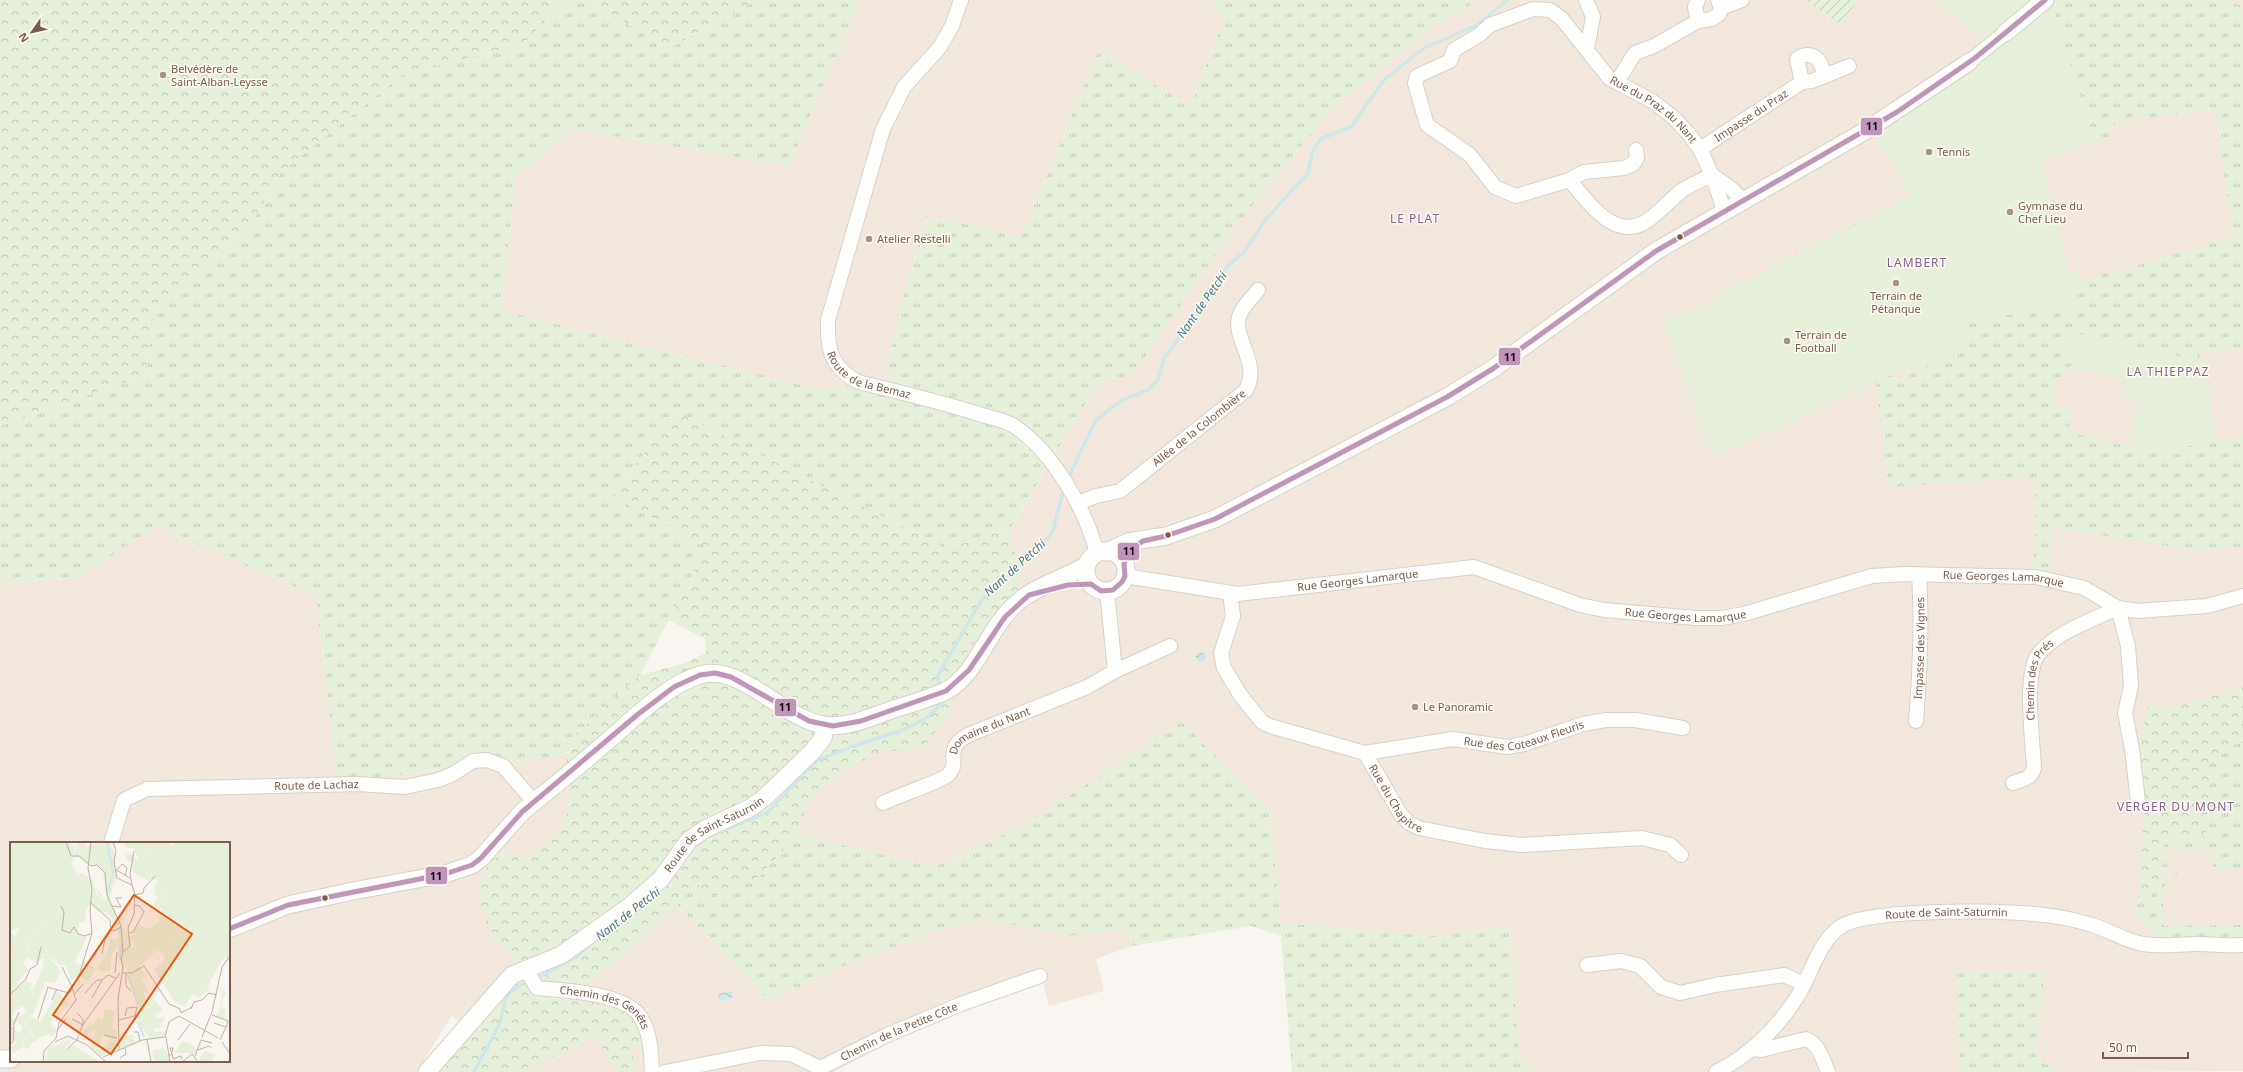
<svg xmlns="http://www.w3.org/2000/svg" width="2243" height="1072" font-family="'Noto Sans',sans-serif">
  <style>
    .residential { fill: #f2e8de; fill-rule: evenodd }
    .grass { fill: url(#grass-tufts) }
    .forest { fill: url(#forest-crowns) }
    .park { fill: #e7f0db }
    .garden { fill: url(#garden-furrows) }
    .water { fill: url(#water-waves) }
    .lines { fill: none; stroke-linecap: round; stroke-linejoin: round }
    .stream { stroke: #d0e8ea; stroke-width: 3.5 }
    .minor-casing { stroke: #d7d1cb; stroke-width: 16 }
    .tertiary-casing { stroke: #d7d1cb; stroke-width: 19 }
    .minor { stroke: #fefefd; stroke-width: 14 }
    .tertiary { stroke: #fefefd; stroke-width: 17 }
    .bus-1-casing { stroke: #fffaf3; stroke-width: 8 }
    .bus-1 { stroke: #bf96ba; stroke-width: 5 }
    .poi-dot { fill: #a69286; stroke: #fffaf3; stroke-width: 1.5 }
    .bus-dot { fill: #7a5c4d; stroke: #fffaf3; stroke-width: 1.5 }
    .labels { text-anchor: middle; stroke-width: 3; stroke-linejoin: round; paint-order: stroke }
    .poi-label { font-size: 11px; fill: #7a5c4d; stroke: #fffaf3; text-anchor: start }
    .street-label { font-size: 11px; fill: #7a5c4d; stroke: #fffaf3 }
    .neighbourhood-label { font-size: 12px; letter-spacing: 1px; fill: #846695; stroke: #fffaf3 }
    .water-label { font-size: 12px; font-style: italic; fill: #437c86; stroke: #fffaf3 }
    .inset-river { fill: none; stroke: #d0e8ea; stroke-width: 2 }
    .inset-road { fill: none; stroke: #c2b3aa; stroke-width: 1 }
    .view { fill: #e8590c; fill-opacity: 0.15; stroke: #e8590c; stroke-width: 2 }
    .inset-edge { fill: none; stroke: #7a5c4d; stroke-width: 2 }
    .line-badge { stroke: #fffaf3; stroke-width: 1.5 }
    .pale-badge-label { font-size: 11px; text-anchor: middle; font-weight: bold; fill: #111 }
  </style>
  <defs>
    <pattern id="grass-tufts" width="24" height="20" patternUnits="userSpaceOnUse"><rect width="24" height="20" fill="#e7f0db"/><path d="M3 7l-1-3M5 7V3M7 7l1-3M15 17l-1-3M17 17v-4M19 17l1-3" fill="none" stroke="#c0c6b4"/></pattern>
    <pattern id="forest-crowns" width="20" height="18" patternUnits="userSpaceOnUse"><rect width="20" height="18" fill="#e7f0db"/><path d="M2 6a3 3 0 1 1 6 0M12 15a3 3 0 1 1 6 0" fill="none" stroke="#c0c6b4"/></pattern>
    <pattern id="garden-furrows" width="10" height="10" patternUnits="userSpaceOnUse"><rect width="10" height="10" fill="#e7f0db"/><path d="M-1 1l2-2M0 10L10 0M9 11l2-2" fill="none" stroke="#c0c6b4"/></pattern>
    <pattern id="water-waves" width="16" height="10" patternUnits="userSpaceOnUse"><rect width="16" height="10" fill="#d0e8ea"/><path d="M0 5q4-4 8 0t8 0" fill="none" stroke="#aebfc0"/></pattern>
  </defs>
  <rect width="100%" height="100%" fill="#f9f5f0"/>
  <path class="residential" d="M860 0H1210L1224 18 1190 106 1099 50 1021 236 926 216 901 306 884 382 822 390 501 310 516 176 573 129 789 166Z
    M1480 0H2243V1071L2056 1072 2035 1053 2045 972 1958 971 1959 1065 1957 1072H1539L1519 1057 1510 926 1436 936 1281 923 1270 813 1023 826 933 867 792 833 833 742 929 667 1098 383 1134 374 1230 233 1334 107 1439 22Z
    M156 526 316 596 337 782 566 755 675 904 769 1000 839 968 941 929 983 919 1068 936 1128 930 1131 946 1096 959 1104 991 1049 1006 1043 983 934 1019 834 1072H508L452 1015 417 1072H0V584L78 578ZM11 843H229V1061H11Z"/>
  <path class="grass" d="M565 0H589L668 49 756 0H860L789 166 573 129 516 176 501 310 822 390 884 382 901 306 926 216 1021 236 1099 50 1190 106 1224 18 1210 0H1480L1439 22 1334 107 1230 233 1134 374 1098 383 1011 528 946 549 674 410 614 497 707 547 640 675 568 741 566 755 337 782 316 596 156 526 78 578 0 584V426L145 375 154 306 250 226 281 172 402 75 524 43Z
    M2058 0H2230L2243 7V348L2200 352V361L2169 354 2062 357 2073 365H2070L2068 373 2061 376 2060 382 2057 381 2052 403 2073 409 2068 432 2128 446 2177 454 2189 446 2243 436V546L2197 551 2053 527 2048 573 2032 571 2036 524 2033 477 1888 487 1876 383 1713 457 1663 321 1902 378 1965 348 1722 306 1716 296 1860 222 2063 257 2069 269 2081 279 2129 268 2233 235 2215 109 2116 122 2110 136 2095 142 2053 6Z
    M1182 721 1270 813 1281 923 1436 936 1510 926 1519 1057 1539 1072H1292L1281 936 1251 926 1131 946 1128 930 1068 936 983 919 941 929 839 968 769 1001 676 904 698 884 792 833 934 867 1023 826Z
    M2243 743V868L2213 870V849L2166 850 2168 873H2177V875L2165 876V887H2178V891L2163 893V926L2243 925V937L2159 938 2138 916 2135 904 2138 900 2143 902 2164 878 2161 853 2167 839 2205 836 2210 785 2206 765 2232 745Z
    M1958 971H2045L2035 1053 2056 1072H1957L1959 1065Z"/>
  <path class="forest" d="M0 0H565L524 43 402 75 281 172 250 226 154 306 145 375 0 426Z
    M589 0H756L668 49Z
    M674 410 946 549 1011 528 1020 590 977 638 953 673 950 715 923 747 877 753 842 772 812 795 792 840 760 876 711 897 697 884 638 943 585 985 588 998 627 1014 637 1021 644 1044 632 1046 635 1072H615L596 1034 575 1047 525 1069 524 1072H433L507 987 512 957C504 945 490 932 485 919 472 885 486 837 529 859L563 829 568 811 571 778 566 758 568 741 640 675 682 664 706 653 705 639 669 620 706 547 614 497Z
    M2243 687V743L2232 745 2206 765 2210 785 2205 836 2167 839C2165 843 2162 849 2161 854 2158 875 2172 889 2143 902L2138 900 2145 805 2140 738 2148 705 2166 709Z"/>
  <path class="park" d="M1934 0H2034L1984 38Z
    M2053 6 2095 142 2041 161 2078 308 1967 319 1965 348 1908 374 1905 368 1876 383 1713 457 1663 321 1707 305 1716 296 1911 197 1876 136Z
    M2076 333 2214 364 2205 367 2217 440 2189 446 2177 454 2128 446 2139 400 2119 396 2120 390H2124L2126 380 2073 368V365L2059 353C2060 343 2065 334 2076 333Z"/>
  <path class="garden" d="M1806 0H1858L1840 25Z"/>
  <path class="water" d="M1196 657a5 5 0 1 1 10 0a5 5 0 1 1-10 0Z
    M731 991 733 997 720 1001 718 994Z"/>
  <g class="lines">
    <path class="stream" d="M1068 478 1096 420 1122 400 1148 390 1158 380 1164 358 1209 298 1219 276 1229 265 1245 251 1266 219 1308 173 1312 153 1320 139 1351 127 1384 80 1424 48 1477 25 1508 0
      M941 688 937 677 982 599 1019 565 1033 549 1048 538 1053 530 1064 488
      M707 837 767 813 816 761 851 747 903 730 928 717 944 700
      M536 979 576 957 589 945
      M474 1072 499 1025 507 995 520 985 530 981"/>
    <g class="minor-casing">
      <g id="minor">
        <path id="s1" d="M961 0 952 26 940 47 904 87 883 129 828 320C827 350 831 367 858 382 900 392 942 402 982 415 992 418 1005 420 1014 426 1052 451 1086 509 1097 554"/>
        <path d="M1586 0 1593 17 1587 49"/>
        <path d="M1721 8 1742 0"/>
        <path d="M1698 21 1695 7 1698 0"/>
        <path d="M1969 62 2005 33"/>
        <path d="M1822 77 1849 66"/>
        <path d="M1617 82 1635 53 1654 46 1698 21 1712 19 1719 14 1721 8 1718 0"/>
        <path id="s2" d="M1700 149 1802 82 1812 81 1822 77C1826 61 1810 48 1797 59L1802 82"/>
        <path id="s3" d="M1636 150 1637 158 1633 164 1624 168 1584 172 1569 180 1516 196 1495 187 1470 155 1427 125 1415 83 1417 76 1450 61 1454 50 1479 35 1490 25 1533 9 1550 10 1562 19 1609 78 1652 101 1673 117 1688 133 1700 149 1712 175 1725 213"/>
        <path d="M1712 175 1732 189 1744 202"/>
        <path d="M1569 180C1582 194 1595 214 1613 223 1642 238 1660 208 1680 192 1689 185 1701 180 1712 175"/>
        <path id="s4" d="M1078 503 1096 496 1120 491 1245 391C1263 364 1230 337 1240 314 1243 306 1253 297 1258 290"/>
        <path id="s5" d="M1125 576 1238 594 1474 567 1580 605 1604 610 1696 618H1722L1744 614 1872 576 1904 574 2036 577 2084 588 2118 608 2137 611 2207 606 2243 596"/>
        <path d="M1107 591 1115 671"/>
        <path id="s6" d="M1230 593 1233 616 1221 653 1224 668 1241 696 1262 722 1270 726 1365 753 1401 815 1409 823 1419 828 1485 841 1522 845 1642 838 1670 845 1681 855"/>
        <path id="s7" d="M1916 721C1920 672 1922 623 1919 574"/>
        <path id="s8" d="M1365 753 1453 739 1507 747 1524 744 1583 724 1606 720H1635L1683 728"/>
        <path id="s9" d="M2013 783C2023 779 2031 779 2034 768 2033 741 2023 673 2039 653 2059 631 2092 620 2118 608L2128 646 2131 686 2125 713 2132 749 2138 802"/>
        <path id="s10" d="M883 803C894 797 945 780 949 774 961 760 942 750 968 735L1087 687 1115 671 1170 646"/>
        <path id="s11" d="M111 843 124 800 147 789 357 784 405 787 438 780 453 774 473 761 487 760 503 766 534 802"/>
        <path d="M1587 965 1621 961 1640 966 1661 987 1680 993 1715 985 1784 975 1804 984"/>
        <path id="s12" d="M526 969 537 988C563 990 628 993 641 1018 651 1034 651 1054 652 1072"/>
        <path d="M1751 1049 1761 1050 1806 1039C1819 1044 1823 1060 1828 1072"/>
        <path id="s13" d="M665 1072 760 1053 791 1054 820 1068 885 1036 961 1004 1040 976"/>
        <path id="s14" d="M1716 1072C1750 1056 1780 1025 1799 994 1812 972 1819 942 1840 927 1865 909 1986 911 2020 913 2043 914 2070 918 2092 925 2109 930 2125 941 2143 944 2162 947 2179 944 2197 944 2213 944 2228 946 2243 945"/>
      </g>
    </g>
    <g class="tertiary-casing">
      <g id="tertiary">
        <path d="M2005 33 2045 0"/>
        <circle cx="1106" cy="571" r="20"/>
        <path d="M1107 552 1128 542 1166 536 1215 519 1447 397 1494 368 1656 251 1865 131 1969 62"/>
        <path d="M229 929 288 905 353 891 445 874 472 865 481 858 522 812 534 802C558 783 581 764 604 744 631 721 666 685 700 675 741 663 783 719 824 725 848 729 875 715 897 708 914 703 930 698 946 691 976 674 985 637 1008 612 1029 587 1060 581 1087 565"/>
        <path d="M0 1059H11"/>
        <path id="s15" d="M427 1072 512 975 561 955 629 907 661 879 689 840 707 828 750 808 764 798 812 752 823 738 825 726"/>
      </g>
    </g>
    <use href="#minor" class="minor"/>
    <use href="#tertiary" class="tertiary"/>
    <g class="bus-1-casing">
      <path id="bus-1" d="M229 929 288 905 445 874 472 865 481 858 522 812 637 715 674 687 700 675 715 673 731 677 809 721 833 726 861 721 946 691 969 670 1005 617 1029 595 1068 585 1091 584 1101 591 1113 590 1122 582 1125 576 1124 564 1128 552 1143 541 1166 536 1215 519 1447 397 1494 368 1656 251 1897 112 1975 58 2045 0"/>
    </g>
    <use href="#bus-1" class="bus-1"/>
  </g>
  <g class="poi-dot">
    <circle cx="163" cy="75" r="4"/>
    <circle cx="1929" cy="152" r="4"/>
    <circle cx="2010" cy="212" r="4"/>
    <circle cx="869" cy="239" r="4"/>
    <circle cx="1896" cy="283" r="4"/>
    <circle cx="1787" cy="341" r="4"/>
    <circle cx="1415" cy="707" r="4"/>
  </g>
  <g class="bus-dot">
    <circle cx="1680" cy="237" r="3.5"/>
    <circle cx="1168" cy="535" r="3.5"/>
    <circle cx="325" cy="898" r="3.5"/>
  </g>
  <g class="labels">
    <g class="poi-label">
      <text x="171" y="73">Belvédère de<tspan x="171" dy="13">Saint-Alban-Leysse</tspan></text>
      <text x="1937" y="156">Tennis</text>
      <text x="2018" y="210">Gymnase du<tspan x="2018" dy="13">Chef Lieu</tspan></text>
      <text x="877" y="243">Atelier Restelli</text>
      <text x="1896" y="300" text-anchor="middle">Terrain de<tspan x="1896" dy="13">Pétanque</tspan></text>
      <text x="1795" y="339">Terrain de<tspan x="1795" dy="13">Football</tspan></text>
      <text x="1423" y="711">Le Panoramic</text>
    </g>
    <g class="street-label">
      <text dy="4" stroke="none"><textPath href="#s3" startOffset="605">Rue du Praz du Nant</textPath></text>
      <text dy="4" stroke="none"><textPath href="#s2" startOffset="61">Impasse du Praz</textPath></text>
      <text dy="4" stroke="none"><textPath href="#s1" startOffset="431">Route de la Bemaz</textPath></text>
      <text dy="4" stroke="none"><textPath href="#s4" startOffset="145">Allée de la Colombière</textPath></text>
      <text dy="4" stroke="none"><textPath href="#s5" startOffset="235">Rue Georges Lamarque</textPath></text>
      <text dy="4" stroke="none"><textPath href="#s5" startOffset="895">Rue Georges Lamarque</textPath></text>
      <text dy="4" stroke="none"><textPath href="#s5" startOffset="571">Rue Georges Lamarque</textPath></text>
      <text dy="4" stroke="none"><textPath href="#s7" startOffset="73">Impasse des Vignes</textPath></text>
      <text dy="4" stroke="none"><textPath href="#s9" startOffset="118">Chemin des Prés</textPath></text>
      <text dy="4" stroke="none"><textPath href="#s8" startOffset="162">Rue des Coteaux Fleuris</textPath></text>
      <text dy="4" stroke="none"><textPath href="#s10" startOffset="139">Domaine du Nant</textPath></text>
      <text dy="4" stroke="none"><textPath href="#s11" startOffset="240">Route de Lachaz</textPath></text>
      <text dy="4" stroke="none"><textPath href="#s6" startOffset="307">Rue du Chapitre</textPath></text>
      <text dy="4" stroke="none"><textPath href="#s15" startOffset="379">Route de Saint-Saturnin</textPath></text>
      <text dy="4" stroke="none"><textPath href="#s14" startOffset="303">Route de Saint-Saturnin</textPath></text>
      <text dy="4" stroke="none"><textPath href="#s12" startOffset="95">Chemin des Genêts</textPath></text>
      <text dy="4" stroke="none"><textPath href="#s13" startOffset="247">Chemin de la Petite Côte</textPath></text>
    </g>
    <g class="neighbourhood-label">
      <text x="1415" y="223">LE PLAT</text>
      <text x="1917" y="267">LAMBERT</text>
      <text x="2168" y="376">LA THIEPPAZ</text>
      <text x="2176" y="811">VERGER DU MONT</text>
    </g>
    <g class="water-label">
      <text transform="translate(1202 305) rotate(-55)" y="4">Nant de Petchi</text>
      <text transform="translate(1015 568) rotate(-42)" y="4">Nant de Petchi</text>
      <text transform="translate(628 914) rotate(-38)" y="4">Nant de Petchi</text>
    </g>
  </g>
  <g transform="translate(10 842)">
    <rect width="220" height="220" fill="#f9f5f0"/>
    <path d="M55 0 63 3 67 13 65 0 71 11 75 13 78 3 96 1 101 14 99 19 102 31 99 47 96 32 86 23 83 25 69 15 62 16ZM113 0H140L134 14 142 24V35H149L152 41 151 54 159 76 156 86 160 89 163 111 162 123 154 137 156 146 144 128 154 118V113L147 108 129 125 137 134 132 138 139 149 133 152 137 157 143 156 153 168 145 172 147 177 154 175 155 179 151 181 152 185 144 187V190L156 189V193L140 197 128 179V159L117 127 127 110 121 95 128 82 138 87 148 81 151 67 143 63 147 58 144 45 148 40 141 36 138 38 131 36 120 27 122 20 117 18 114 10 123 13 127 19 129 18 123 6H117ZM68 29 78 35 83 52 90 60 89 65 92 58 87 49H90L93 58 97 56 106 79 96 70H88L81 62 76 68 75 80H69L68 93 77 95 65 120 70 124 73 120 86 127 97 111 100 97H109V104L102 111 100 129 92 130 86 127 78 139 70 135 61 138 56 124 51 123 39 110 30 105 28 112H23L16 107 20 92 25 87 29 92 34 66 51 64 54 59 63 63 60 52 63 45 74 46ZM12 110 17 116 13 120 18 128 7 141 11 144 6 149 3 146 4 137 5 132 9 131 8 117ZM35 111 51 129 45 141 35 140 23 173H15L14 194 11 196 12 204 19 189 28 197 21 202 20 207 13 205 3 211 0 204 2 205 7 200 0 196V187L10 190 13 186 7 179 9 173 12 174 17 169 12 164 7 167 2 175 7 178 3 183 0 182V154L16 139 22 142 20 147 23 148 37 117 32 115ZM212 148 216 150 210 165 216 168 215 177 207 175 206 172 209 170ZM48 150 59 162 56 166 52 163 47 165 41 183 47 188 42 195 39 192 27 196 18 174 31 179ZM95 167 105 169 92 184 103 173V183L92 193 89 203 96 206 99 199 107 201 108 206 91 214 80 205 86 187 79 192 76 199 69 197 79 183 78 180 83 183 88 175 93 178ZM58 195 51 203 61 196 65 199 60 197V202L57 200V205L54 202 57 208 63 203 90 220H35L37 208 41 203 46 204ZM172 199 183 203 187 211H165ZM152 206 156 208 160 220H145L142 209Z" fill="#e7f0db"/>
    <path d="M0 0H55L63 18 62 24 74 41V46H63L60 52 66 57 63 63 54 60 53 65 34 66 29 92 25 87 17 98 20 100 16 107 18 110 28 112 30 105 39 110 53 126 35 111 32 114 37 117 34 122 32 123 35 116 32 115 26 123 23 118 12 114V110L10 115 12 118 8 117 9 131 5 132 3 146 6 149 11 145 0 154V119L3 117 0 114V89L5 96 10 86 0 88ZM67 0H73L77 6 76 13 71 11ZM96 0H99L105 12 106 36 100 54 101 61 112 85 118 88 117 92 122 95 121 106 124 105 127 110 133 107 135 113 118 123 117 127 113 125 108 114V88L101 87 105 86 106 81 101 78 105 79 97 56 93 31 95 29 99 46 102 31 99 21 101 13ZM140 0H160L162 4 164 0H220V144L219 120 215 115 208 124 203 136 200 137 198 148 189 155 182 152 175 165 165 160 156 146 154 137 155 126 161 123 162 101 160 89 156 86 159 76 156 70 151 67 155 63 151 54 152 41 149 35H142V24L133 18ZM78 35 83 38 86 52 92 58V67L78 43ZM19 172 23 173 19 174 28 195V197L21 189H18L11 204 15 183 12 174Z" fill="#e7f0db"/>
    <path d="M95 167 105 169 102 187H107V201L90 192ZM122 192 125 201 111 207 108 197ZM196 209 206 213 200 220H189L192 212Z" fill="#e7f0db"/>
    <path class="inset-river" d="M97 0 103 30 98 50M110 117 111 102M118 133 128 163M128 180 134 195"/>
    <path class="inset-road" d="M56 0 61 14H69L81 24 87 23 95 31 97 53 111 84 113 110M103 0 106 9 104 19 107 36 122 43 125 52 124 72 118 86 120 104 113 110 111 117 113 126 108 157 109 208M106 28 120 36M107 28 112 22 117 26 115 34M122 44 120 31 124 9M125 53 133 51 134 46 145 34M81 61 100 78 101 88 104 89 111 85M51 64 54 70 52 88 60 91 64 85 68 92 75 94 82 91M102 64 111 65 106 56H112M120 91 123 90 134 70 130 64 124 63M92 112 95 97 101 88M52 125 62 145M105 131 107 110M113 131H122L134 124 159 162 170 167 171 171M116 131V144L121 149M37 145 59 151 62 148M75 151 87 138H92L98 133 106 136M0 153 16 137 20 127 27 123 31 105M64 153 73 142M82 156 92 138M42 158 47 147M181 167 184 160 192 158 199 151 207 153M171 171 182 165M202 173 218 179 216 185M28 177 38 145M62 177 73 183V177L67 171M108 178 125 174 127 165 117 166 115 174M204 181 216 185 210 198M5 186 3 184 9 170M48 187 56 177M124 190H128L130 199M94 193 107 196M156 195 160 220M192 195 202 170 212 125 219 115M67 198 72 184 110 131M137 198 141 219 139 220M168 198 180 182M45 200 58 194 77 203 96 220M212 200 220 212M0 203 3 200 4 187 1 186M57 207 67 198M188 208 199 204 201 206M162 212 160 206H163L162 210M158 214 162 212 163 217 171 214 172 217M185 214 191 198 202 201M93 215 132 198 155 195 159 180 169 174 208 196M110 216 116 212 115 206M33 220 34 209 46 196 49 181 66 158 62 145 69 134 82 91 80 69 82 47 78 26 81 0M172 220 182 212 188 220"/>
    <path class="view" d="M124 53 182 92 101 212 43 173Z"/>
    <rect width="220" height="220" class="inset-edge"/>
  </g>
  <g class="line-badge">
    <rect x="1860" y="117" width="23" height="19" rx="4" fill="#bf96ba"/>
    <rect x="1498" y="347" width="23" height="19" rx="4" fill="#bf96ba"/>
    <rect x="1117" y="542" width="23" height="19" rx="4" fill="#bf96ba"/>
    <rect x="774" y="698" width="23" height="19" rx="4" fill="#bf96ba"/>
    <rect x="425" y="866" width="23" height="19" rx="4" fill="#bf96ba"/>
  </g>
  <g class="pale-badge-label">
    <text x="1872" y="130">11</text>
    <text x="1510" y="361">11</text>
    <text x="1129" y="555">11</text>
    <text x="785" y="711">11</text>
    <text x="436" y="880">11</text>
  </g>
  <g transform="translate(32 32) rotate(236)" stroke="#fffaf3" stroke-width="3" paint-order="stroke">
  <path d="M0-3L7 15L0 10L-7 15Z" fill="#7a5c4d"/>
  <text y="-6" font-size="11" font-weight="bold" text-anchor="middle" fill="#7a5c4d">N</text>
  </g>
  <path d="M2103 1052v6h85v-6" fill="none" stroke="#7a5c4d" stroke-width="2"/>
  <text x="2109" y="1052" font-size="12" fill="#7a5c4d" stroke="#fffaf3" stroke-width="3" paint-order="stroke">50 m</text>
</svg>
